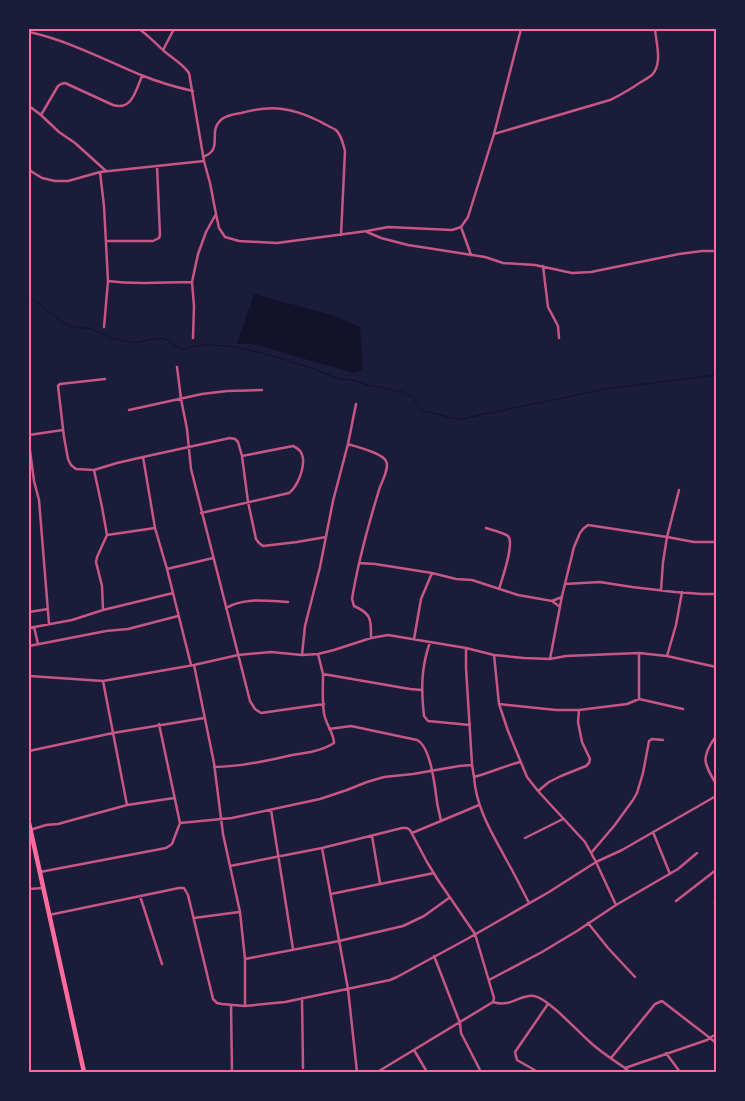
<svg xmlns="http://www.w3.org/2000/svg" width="745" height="1101" font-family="'Varela Round',sans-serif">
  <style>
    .water { fill: #12122b }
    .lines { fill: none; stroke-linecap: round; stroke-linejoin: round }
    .stream { stroke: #12122b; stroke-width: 1 }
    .minor { stroke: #c65784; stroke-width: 2.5 }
    .trunk { stroke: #ff6b9d; stroke-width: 4.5 }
    .neatline { fill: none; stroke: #ff6b9d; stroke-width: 2 }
  </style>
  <rect width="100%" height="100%" fill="#1b1b3a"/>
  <path class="water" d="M254 294 335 316 360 327 363 370 354 373 253 344H237Z"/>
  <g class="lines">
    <path class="stream" d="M29 296 58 319 69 326 92 329 111 338 135 343 153 339 161 338 167 340 182 350 195 346 204 345 230 346 270 355 317 370 333 377 344 380 350 379 364 384 403 392 413 397 419 408 422 411 453 418 461 419 605 389 716 375"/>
    <path class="minor" d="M139 29C148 35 155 43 164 51 172 58 182 63 189 73L204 161 210 183 216 214 219 228 225 237 239 241 277 243 367 231 388 227 452 230 461 227 468 217 494 134 521 29
      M29 32C67 40 105 60 141 75 158 82 175 87 193 91
      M163 50 174 29
      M29 106 41 115 59 132 75 143 106 171
      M41 115 58 86 61 84 65 83 113 105C132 111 136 90 142 76
      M494 134 610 100C619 96 627 91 635 86 640 82 647 79 652 75 663 63 656 43 655 29
      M203 157C225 149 206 132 222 119 227 115 235 114 241 113 271 105 291 107 319 121 324 124 331 127 336 130 342 136 343 144 345 151L341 235
      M29 170 42 178 55 181H68L100 172 204 161
      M100 172 104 206 108 281 104 327
      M461 227 471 255
      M367 232 381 238 408 245 485 257 503 263 535 265 572 273 591 272 679 254 702 251H716
      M106 241H153L159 238 160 235 157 166
      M543 266 548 307 558 326 559 338
      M108 281C136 285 164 282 192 282
      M193 338 194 306 192 282 198 254 206 232 216 214
      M177 367 181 399 187 429 191 469 250 701 255 709 261 713 324 704
      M105 379 60 384 58 386 64 437 68 459 71 465 76 469 94 470 117 463 143 457 230 438 235 439 238 442 242 456 248 502 256 539 259 543 263 546 297 542 326 537
      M129 410 202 394 227 391 262 390
      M29 435 63 430
      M29 443 34 481 39 500 49 624
      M348 444C357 447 382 453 386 461 390 468 381 483 379 490 368 526 358 562 352 599L354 606C372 614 371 620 371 638
      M143 457 155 528 167 569 191 665
      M94 470 102 507 107 535 97 557 96 562 102 586 103 610
      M201 513 289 493C298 486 304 469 303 458 302 452 298 448 293 446L242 456
      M486 528C492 530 503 532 508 536 515 543 502 579 499 589
      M107 535 155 528
      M359 563 375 564 432 573 456 579 472 580 518 595 552 601 560 607
      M167 569 213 558
      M565 584 600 582 632 587 675 592 702 594H716
      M661 590 663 562 667 537 679 490
      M552 601 562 597
      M226 608C245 597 268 601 288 602
      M29 612 48 609
      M34 627 38 644
      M29 628 72 620 103 610 173 593
      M414 639 421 599 432 573
      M430 642C421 668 421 689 424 716L428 721 470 725
      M29 646 106 631 128 629 178 616
      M466 648V668L472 764
      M318 654 323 674 410 689 422 690
      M302 655 305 626 320 567 333 501 348 444 356 404
      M494 655 499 704 508 731 527 777 538 791 585 842 596 862 616 905
      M667 656 676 625 682 592
      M550 659 562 596 574 547 580 533 583 529 588 525 667 537 694 542H716
      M194 665 214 763 223 834 240 912 245 959V1006
      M29 676 103 681 194 665 238 655 271 652 302 655 318 654 334 650 371 638 388 635 466 648 494 655 524 658 550 659 566 656 639 653 667 656 716 667
      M103 681 127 805 174 798
      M639 699V653
      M499 704 556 710H579L627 704 639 699 683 709
      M159 724 180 823 232 818 292 805 320 799 347 790 367 782 384 777 413 774 459 766 472 765 474 777C489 773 505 766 520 762
      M329 729 351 726 417 740C431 747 435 787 437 802 438 809 440 815 441 821L412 833
      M716 736C701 757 703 762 716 784
      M29 751 113 733 204 718
      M214 767C240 767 267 761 292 755 306 753 322 751 334 743 334 733 325 723 324 713 322 700 323 686 323 674
      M474 777C476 808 493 835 507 861 515 875 522 889 529 903
      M538 791 549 782 561 776 586 766 589 763 590 759 582 742 578 722 579 710
      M271 810 293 949
      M441 821 479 805
      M30 830 46 825 58 824 127 805
      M653 832 670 874
      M372 836 380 883
      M525 838 563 819
      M322 848 348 989 357 1072
      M591 853 614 826 633 800 637 793 643 773 649 741 652 739 663 740
      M230 866 322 848 402 828H407L410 830 427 862 438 880 475 934 494 998 493 1002
      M40 872 166 848 172 844 180 823
      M29 889 43 888
      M331 894 434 873
      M716 895 715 903 716 906
      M140 896 162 964
      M676 901 716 870
      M49 915 179 888H184L188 895 213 999 217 1003 222 1004 245 1006 285 1002 390 980 397 977 467 939 549 892 596 862 622 850 716 796
      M194 918 239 912
      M588 923 608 948 635 977
      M434 956 460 1023 461 1033 481 1072
      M245 959 339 941 403 926 424 916 449 898
      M489 980 542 952 577 931 616 905 678 869 697 853
      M302 998 303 1068
      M231 1005 232 1072
      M414 1050 427 1072
      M666 1053 680 1072
      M611 1058 655 1004 662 1001 710 1038 716 1043
      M625 1068 707 1040 716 1034
      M379 1071 493 1002C511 1008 520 994 534 996 548 998 579 1033 591 1043 601 1052 613 1060 625 1068L629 1072
      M538 1072 517 1060 515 1052 548 1004"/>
    <path class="trunk" d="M29 823 84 1072"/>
  </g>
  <rect width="745" height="1101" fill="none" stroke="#1b1b3a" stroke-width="60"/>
  <rect x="30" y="30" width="685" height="1041" class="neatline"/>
</svg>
